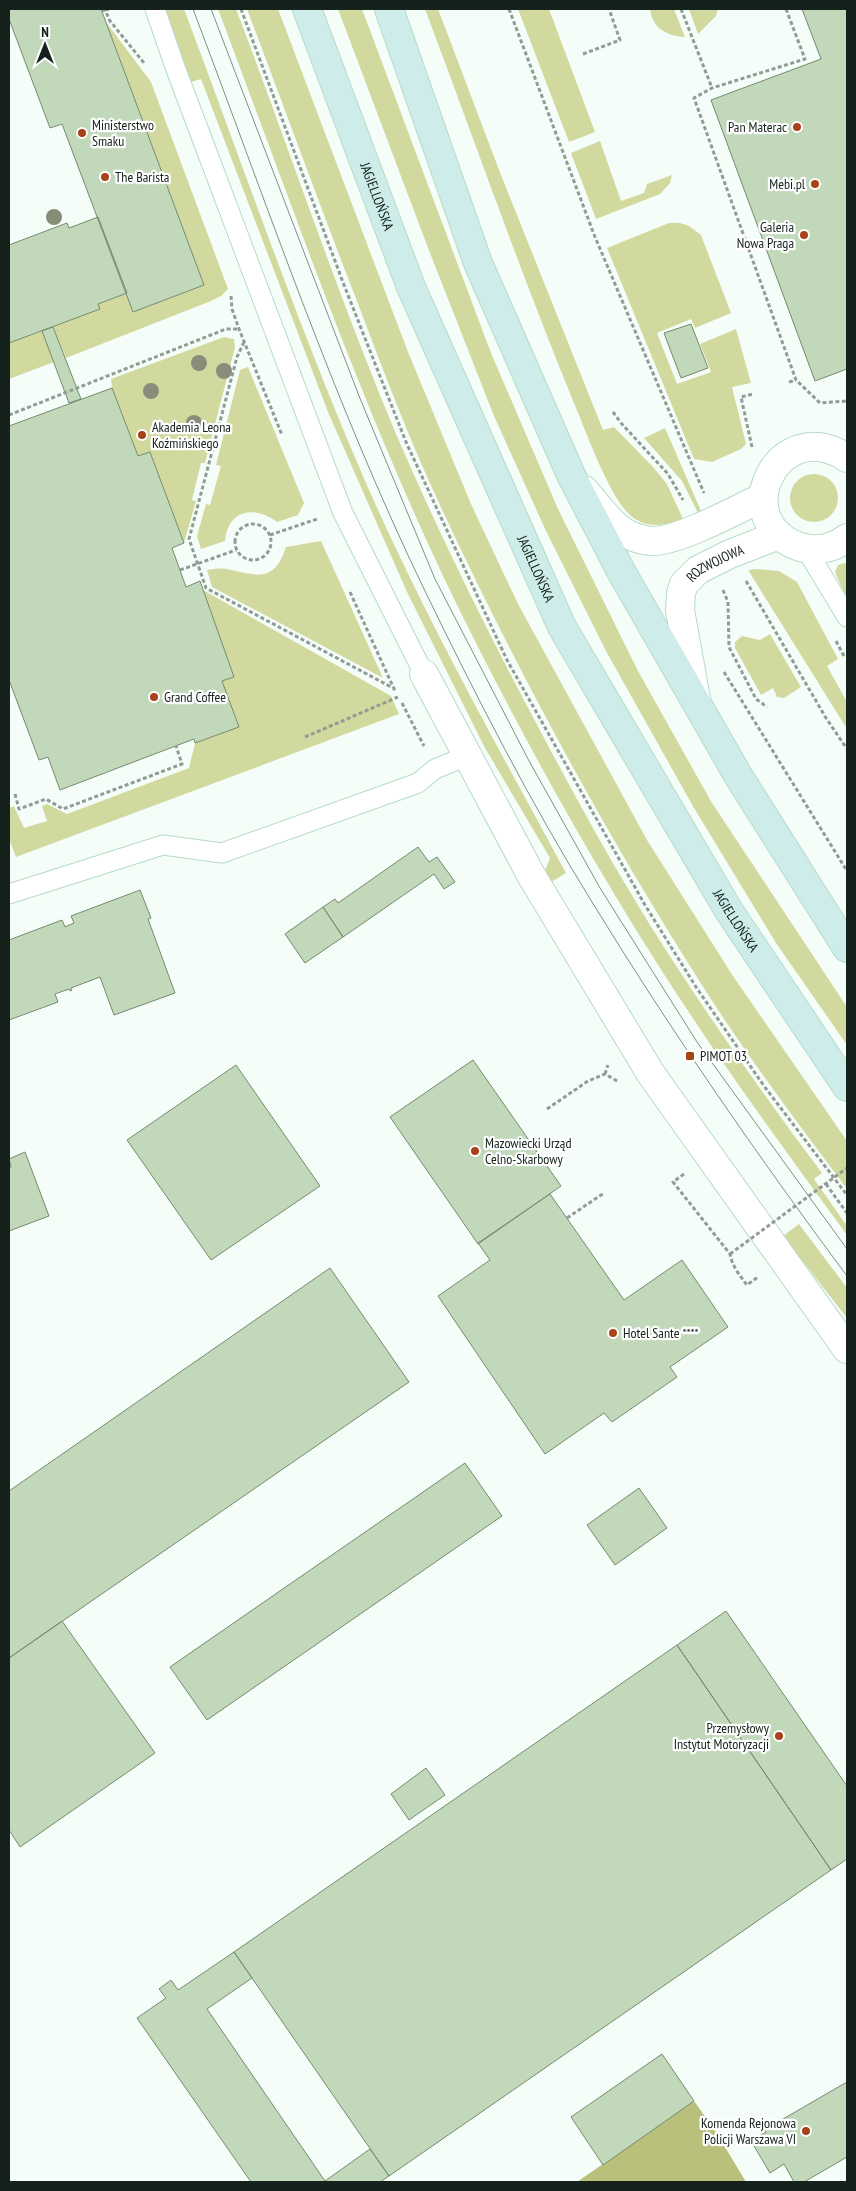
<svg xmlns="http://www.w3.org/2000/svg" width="856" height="2191" font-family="'PT Sans Narrow',sans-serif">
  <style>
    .green { fill: #d2d99f }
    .forest { fill: #b9c07b }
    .building { fill: #c2d8ba; stroke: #768a6e }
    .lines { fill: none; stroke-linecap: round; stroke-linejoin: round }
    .lane-casing { stroke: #b6dbc7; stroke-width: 21 }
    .street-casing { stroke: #b6dbc7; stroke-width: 30 }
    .secondary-casing { stroke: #b6dbc7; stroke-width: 30 }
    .path { stroke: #919c97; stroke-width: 3; stroke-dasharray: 4 2.5; stroke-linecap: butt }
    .lane { stroke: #fff; stroke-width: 19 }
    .street { stroke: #fff; stroke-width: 28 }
    .secondary { stroke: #ceece9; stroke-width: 28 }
    .tram { stroke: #838e88; stroke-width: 1 }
    .path-bridge { stroke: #919c97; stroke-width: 3; stroke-dasharray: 4 2.5; stroke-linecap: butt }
    .tree { fill: #888d7a }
    .poi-dot { fill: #a84219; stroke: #fff; stroke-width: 2 }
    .labels { text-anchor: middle; stroke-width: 4.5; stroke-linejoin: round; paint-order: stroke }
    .poi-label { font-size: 14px; fill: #14221b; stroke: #fff; text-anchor: start }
    .street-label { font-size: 14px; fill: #14221b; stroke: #fff }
  </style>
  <rect width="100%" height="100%" fill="#f5fdf9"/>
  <path class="green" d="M166 9H184C247 176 305 347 378 510 435 635 501 753 566 873L548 884 543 876 550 858 485 748 407 592 328 412 201 79 191 82 172 35Z
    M218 9H236C290 150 337 294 396 434 443 543 496 649 552 753 579 803 606 853 636 902 693 996 757 1086 822 1173L814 1179 847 1226V1235C795 1164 743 1093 694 1020 614 900 543 775 478 647 373 442 299 223 218 9Z
    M247 9H278L408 352 471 504 518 604 647 840 733 976 847 1141V1189C799 1125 750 1060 707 993 606 835 517 671 438 501 409 438 384 373 360 309 321 209 285 109 247 9Z
    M338 9H362L491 353 558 509 638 671 712 803 847 1007V1045L776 943 694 808 607 653 546 531 494 416 428 248Z
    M425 9H438L501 175 603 430 614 427 653 467 667 484 683 519C665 526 645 529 630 515 610 498 587 434 576 408 522 277 475 142 425 9Z
    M518 9H549L595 132 569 142Z
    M650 9H674L685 37C667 36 652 28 650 9Z
    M689 9H718L716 16 698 34Z
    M106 22 151 82 228 289 221 296 211 301 66 358 53 327 99 309 98 304 127 293 133 312 204 285Z
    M600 141 621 201 644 193 647 184 672 175 670 183 660 194 596 219 571 153Z
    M669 223H680L689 226 701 235 731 313 695 328 691 319 657 333 677 384 711 372 700 344 736 329 751 383 732 387 746 444 741 449 712 462 694 459 607 248Z
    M42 331 54 362 9 379V343Z
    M224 337 234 339 235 347 205 463H201L192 500 196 501 184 543 150 452 138 456 112 388 111 379Z
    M248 367 304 503 298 515 277 522C254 505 228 510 225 541L201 549 197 536 206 504 210 505 221 466 216 465 240 370Z
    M665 428 701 511 698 513 682 481 644 438Z
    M790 498a24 24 0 1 1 48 0a24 24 0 1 1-48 0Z
    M321 541 383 678 212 587 207 570C213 569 220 568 227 569 256 575 274 584 286 547Z
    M845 563 847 564V600L835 572 838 565Z
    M757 569 779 571 797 582 838 659 827 666 847 702V729L748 570Z
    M203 590 391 696 399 714 16 857 9 839V808L14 806 24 828 47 821 42 806 47 804 67 814 189 768 195 743 239 727 222 681 234 677Z
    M770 634 801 687 784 698 777 697 773 688 761 695 735 648V642L742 636 760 640Z
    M799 1224 847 1288V1318L783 1236Z"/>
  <path class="forest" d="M694 2101 716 2132 746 2182H577Z"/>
  <path class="building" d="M9 9H101L204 285 133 312 62 124 50 128 9 19Z
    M802 9H847V369L815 381 711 100 821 59Z
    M98 217 127 293 98 304 100 309 9 343V245L67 223 69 228Z
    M691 324 708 368 681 378 664 333Z
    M53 327 81 399 69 403 42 331Z
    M112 388 138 456 150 452 184 543 172 548 186 587 200 581 234 677 222 681 239 727 195 743 194 739 60 790 48 757 39 760 9 680V426Z
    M418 847 429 862 437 857 455 882 444 889 434 874 343 937 323 907 335 899 338 903Z
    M140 890 151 918 148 919 175 993 114 1015 100 977 71 988 72 990 70 991 69 989 55 994 58 1002 9 1020V940L62 920 65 927 74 923 71 916Z
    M323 907 343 937 305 963 285 934Z
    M473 1060 561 1186 478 1244 390 1117Z
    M236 1065 320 1186 211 1260 127 1140Z
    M25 1152 49 1216 9 1231V1167H11L9 1159Z
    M550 1194 624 1300 682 1260 728 1327 670 1367 677 1377 612 1422 604 1413 545 1454 438 1296 490 1260 478 1243Z
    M330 1268 409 1382 9 1658V1491Z
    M465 1463 502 1516 207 1720 170 1667Z
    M639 1488 667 1528 615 1565 587 1525Z
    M726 1611 847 1786V1859L831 1870 677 1645Z
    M62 1621 155 1753 20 1847 9 1830V1658Z
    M677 1645 831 1870 389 2176 234 1952Z
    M426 1768 445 1795 409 1820 391 1794Z
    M234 1952 252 1978 207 2009 325 2181 370 2149 389 2176 380 2182H251L137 2018 166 1998 159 1989 171 1980 178 1990Z
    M662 2054 694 2101 603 2165 571 2117Z
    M847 2082V2157L804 2182H794L784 2164 770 2173 751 2141 766 2132 764 2130Z"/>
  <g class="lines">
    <g class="lane-casing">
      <path id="lane" d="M155 9 175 67 343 513 424 674
        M806 549 847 617
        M9 894 163 845 222 853 418 783 435 769 467 756"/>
    </g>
    <g class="street-casing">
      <g id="street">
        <path d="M847 458C777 412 726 522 800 547 817 552 834 548 847 538"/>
        <path d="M584 490C596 503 607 520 621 530 629 536 642 541 653 541 679 541 738 509 763 497"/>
        <path d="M424 674 531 875 651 1074 847 1349"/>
        <path id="s1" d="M696 699 680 610 681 593 684 584 698 570 730 554 779 535"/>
      </g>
    </g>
    <g class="secondary-casing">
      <g id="secondary">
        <path id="s2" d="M307 9 411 287 562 627 729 911 847 1087"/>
        <path d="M389 9 478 263 571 475 622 573 739 777 847 948"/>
      </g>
    </g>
    <path class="path" d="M241 9 344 285 406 442 507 660 645 905 696 987 764 1086 847 1195
      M509 9 595 237 704 493
      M681 9 712 88
      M786 9 805 59 712 88 694 98 796 380 820 403 847 401
      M105 10 110 9
      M102 11 105 10 110 21 144 63
      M583 54 620 40 609 9
      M231 296 232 309 239 329 282 435
      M244 342 237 357 189 539 206 588 393 688
      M789 382 796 380
      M613 412 621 423 668 474 683 500
      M9 415 226 329H239
      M752 447 741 397 753 394
      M235 542a18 18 0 1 1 36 0a18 18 0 1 1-36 0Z
      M270 535 317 519
      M180 570 236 550
      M746 581 826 718 847 749
      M723 590 728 602 729 647 756 699 767 707
      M350 592 395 691
      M836 641 844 656
      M724 672 847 871
      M402 703 424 746
      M305 737 398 697
      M15 794 19 809 46 799 63 809 182 764 176 746
      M605 1074 608 1065
      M547 1109 588 1081 605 1074 619 1082
      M684 1174 673 1182 730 1254C732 1266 740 1276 747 1285L758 1277
      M826 1184 847 1213
      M567 1218 604 1193"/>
    <use href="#lane" class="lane"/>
    <use href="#street" class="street"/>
    <use href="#secondary" class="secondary"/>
    <path class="tram" d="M193 9C267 204 334 403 425 591 476 696 530 802 592 902 671 1031 757 1155 847 1276
      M211 9 359 396 435 579 528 759 600 888 697 1042 847 1249"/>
    <path class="path-bridge" d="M730 1254 847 1168"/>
  </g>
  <g class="tree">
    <circle cx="54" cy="217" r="8"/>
    <circle cx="199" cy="363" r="8"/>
    <circle cx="224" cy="371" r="8"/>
    <circle cx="151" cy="391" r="8"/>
    <circle cx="194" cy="423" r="8"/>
  </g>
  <g class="poi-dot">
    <circle cx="797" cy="127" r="5"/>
    <circle cx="82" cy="133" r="5"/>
    <circle cx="105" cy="177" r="5"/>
    <circle cx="815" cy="184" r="5"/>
    <circle cx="804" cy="235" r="5"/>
    <circle cx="142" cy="435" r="5"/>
    <circle cx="154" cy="697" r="5"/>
    <rect x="685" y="1051" width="10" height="10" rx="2.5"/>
    <circle cx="475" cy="1151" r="5"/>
    <circle cx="613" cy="1333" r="5"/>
    <circle cx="779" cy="1736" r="5"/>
    <circle cx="806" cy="2131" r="5"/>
  </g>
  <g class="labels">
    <g class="poi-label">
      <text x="92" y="130">Ministerstwo<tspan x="92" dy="16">Smaku</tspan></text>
      <text x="787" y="132" text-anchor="end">Pan Materac</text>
      <text x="115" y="182">The Barista</text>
      <text x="805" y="189" text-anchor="end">Mebi.pl</text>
      <text x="794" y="232" text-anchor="end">Galeria<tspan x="794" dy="16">Nowa Praga</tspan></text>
      <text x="152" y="432">Akademia Leona<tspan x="152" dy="16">Koźmińskiego</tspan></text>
      <text x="164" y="702">Grand Coffee</text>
      <text x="700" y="1061">PIMOT 03</text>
      <text x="485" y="1148">Mazowiecki Urząd<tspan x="485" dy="16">Celno-Skarbowy</tspan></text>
      <text x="623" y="1338">Hotel Sante ****</text>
      <text x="769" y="1733" text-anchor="end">Przemysłowy<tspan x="769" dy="16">Instytut Motoryzacji</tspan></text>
      <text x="796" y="2128" text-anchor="end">Komenda Rejonowa<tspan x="796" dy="16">Policji Warszawa VI</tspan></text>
    </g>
    <g class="street-label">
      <text dy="5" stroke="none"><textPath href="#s2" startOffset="200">JAGIELLOŃSKA</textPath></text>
      <text dy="5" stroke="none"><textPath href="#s1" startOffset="155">ROZWOJOWA</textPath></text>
      <text dy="5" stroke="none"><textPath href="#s2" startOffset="605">JAGIELLOŃSKA</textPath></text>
      <text dy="5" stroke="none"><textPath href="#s2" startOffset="1010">JAGIELLOŃSKA</textPath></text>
    </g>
  </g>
  <rect width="856" height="2191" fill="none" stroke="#14221b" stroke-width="20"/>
  <g transform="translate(45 45)" stroke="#ffffff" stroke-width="4" paint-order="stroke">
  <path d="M0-4L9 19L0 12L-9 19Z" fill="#14221b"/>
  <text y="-8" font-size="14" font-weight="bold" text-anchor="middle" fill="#14221b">N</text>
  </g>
</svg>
